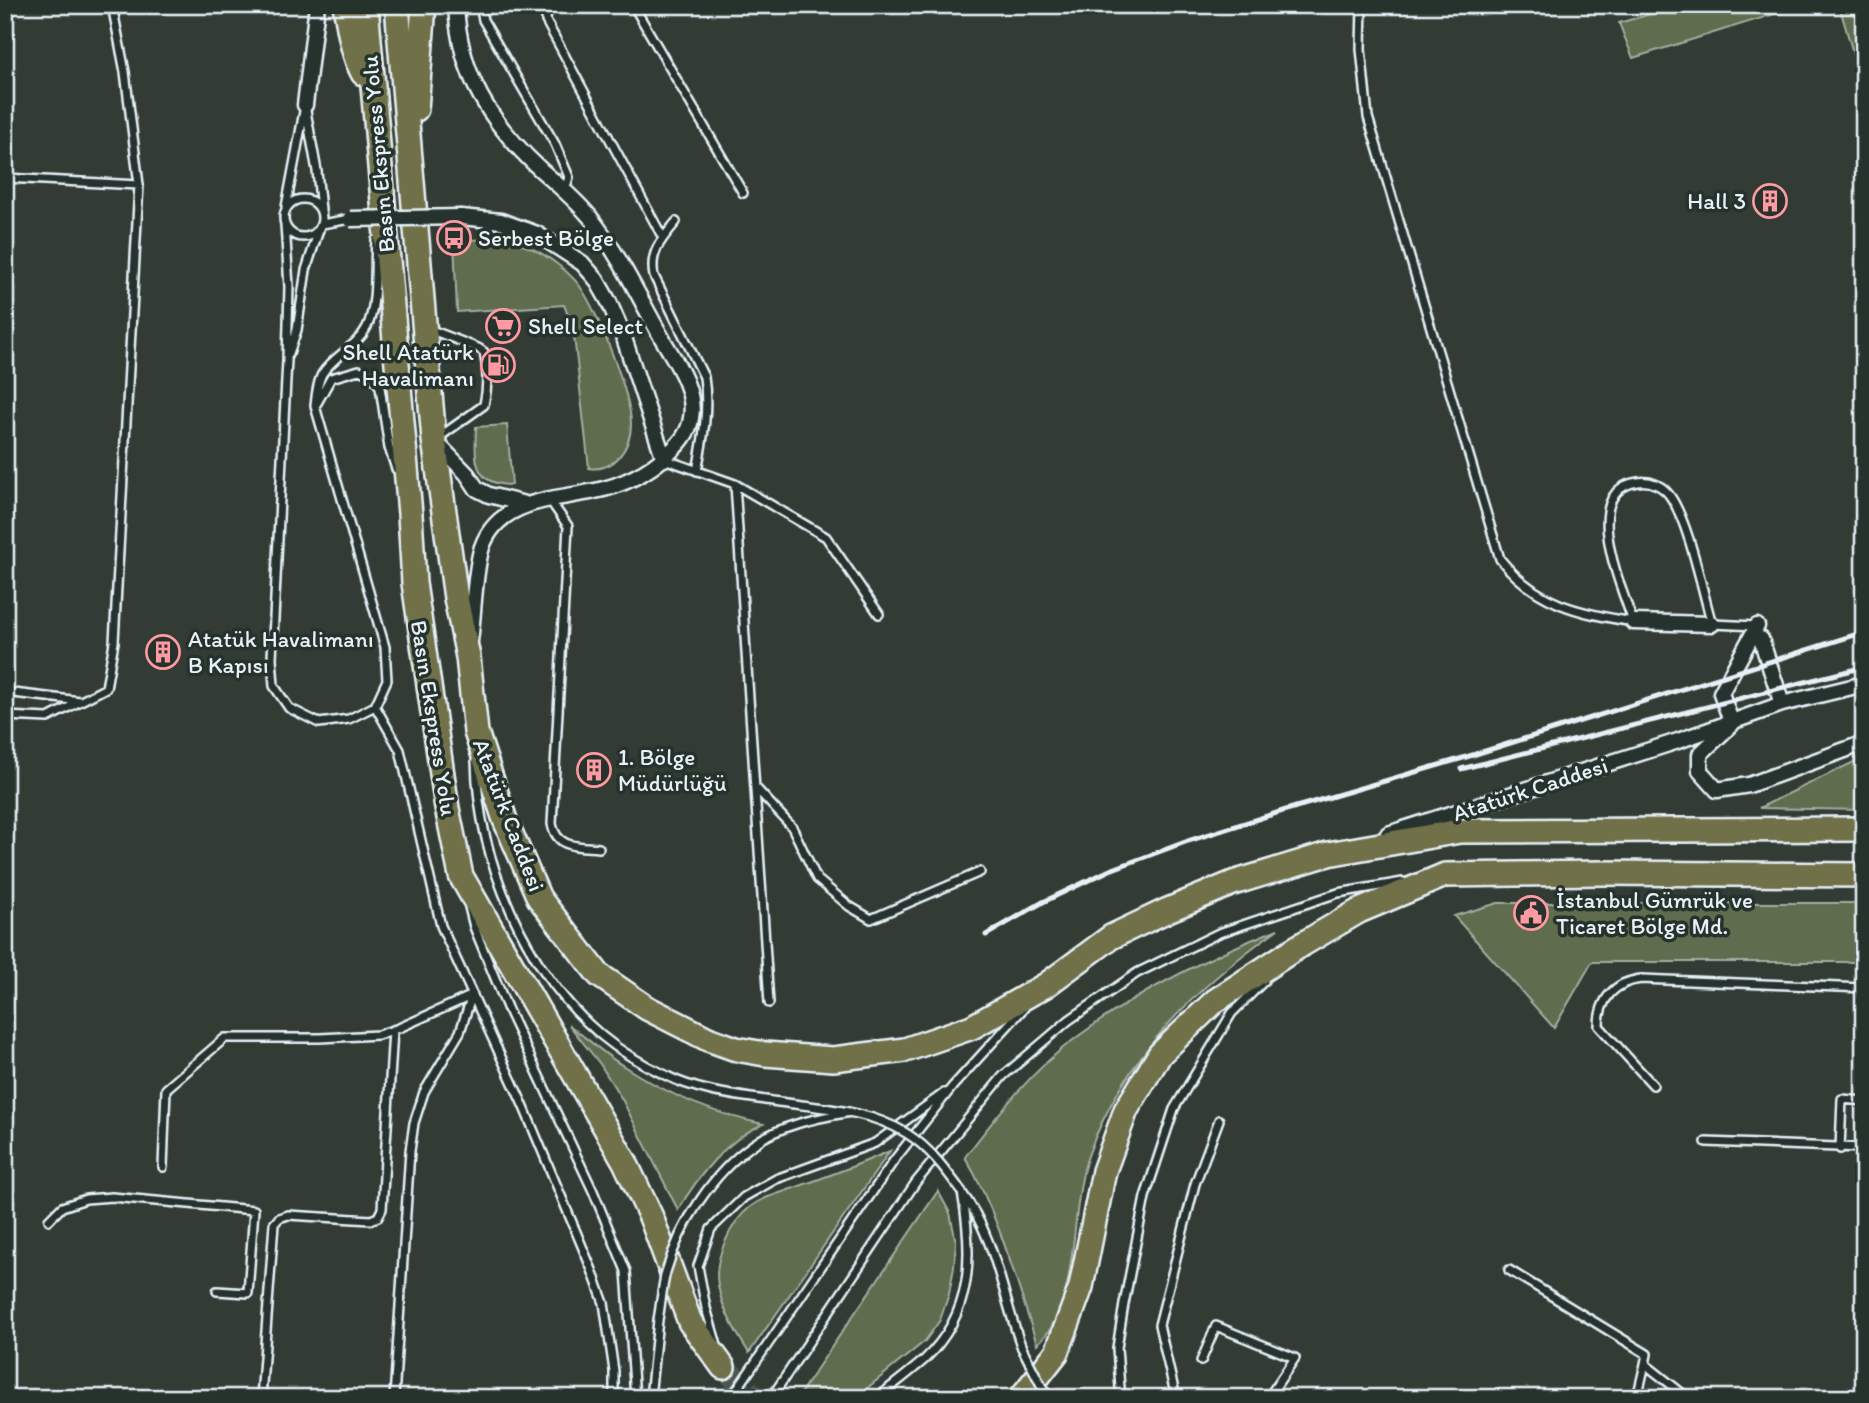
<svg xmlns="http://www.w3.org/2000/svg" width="1869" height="1403" font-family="Itim,sans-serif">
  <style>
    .green { fill: #5f6c4e; stroke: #a4aea3; stroke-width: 2 }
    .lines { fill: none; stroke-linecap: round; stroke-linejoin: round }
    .primary-tunnel { stroke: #4e5751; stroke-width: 23; stroke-dasharray: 23 11; stroke-linecap: butt }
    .service-casing { stroke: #e8f1f8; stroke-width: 12 }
    .minor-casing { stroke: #e8f1f8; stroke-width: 19 }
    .primary-casing { stroke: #e8f1f8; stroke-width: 28 }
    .service { stroke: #26332d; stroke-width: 7 }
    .minor { stroke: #26332d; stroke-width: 14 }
    .primary { stroke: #6f714a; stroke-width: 23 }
    .rail { stroke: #e8f1f8; stroke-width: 5 }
    .service-bridge-casing { stroke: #e8f1f8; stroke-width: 12; stroke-linecap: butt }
    .minor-bridge-casing { stroke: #e8f1f8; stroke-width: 19; stroke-linecap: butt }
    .service-bridge { stroke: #26332d; stroke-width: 7 }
    .minor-bridge { stroke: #26332d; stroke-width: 14 }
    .labels { text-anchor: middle; stroke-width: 7; stroke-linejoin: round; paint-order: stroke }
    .street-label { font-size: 23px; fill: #e8f1f8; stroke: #26332d }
    .poi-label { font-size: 23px; fill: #e8f1f8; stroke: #26332d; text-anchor: start }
  </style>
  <rect width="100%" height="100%" fill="#333c34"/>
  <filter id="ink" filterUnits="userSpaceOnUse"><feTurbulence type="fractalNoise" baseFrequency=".0143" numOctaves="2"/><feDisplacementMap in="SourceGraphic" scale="14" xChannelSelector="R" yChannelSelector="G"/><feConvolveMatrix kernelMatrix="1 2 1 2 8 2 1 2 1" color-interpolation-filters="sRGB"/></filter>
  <g filter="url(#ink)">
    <path class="green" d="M1682 5H1803L1633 58 1619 23Z
      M1839 5H1864V68L1858 70Z
      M454 240C479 240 505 237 528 247 546 254 567 270 579 285 597 310 631 394 631 424 631 437 627 448 618 458 611 466 599 470 589 468L573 327 564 305 457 312Z
      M507 425 512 485C472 485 475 459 476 427Z
      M1864 757V810L1759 808Z
      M1498 903H1864V962H1592L1554 1028 1454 916Z
      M1278 929C1195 988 1125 1056 1089 1153 1068 1207 1082 1307 1037 1344 1016 1281 999 1215 965 1157 998 1114 1033 1069 1077 1037 1138 992 1208 957 1278 929Z
      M569 1025C588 1039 605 1055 625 1067 667 1094 714 1114 763 1124 725 1141 699 1175 678 1210L623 1101 600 1064Z
      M890 1151 749 1353C736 1332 722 1310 718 1285 713 1260 730 1223 750 1207 763 1197 778 1194 794 1188 826 1177 858 1165 890 1151Z
      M938 1191 950 1213 956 1242 954 1267 949 1294 940 1320 925 1341 855 1398H797Z"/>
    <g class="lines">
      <path class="primary-tunnel" d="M723 1367 756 1398"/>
      <g class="service-casing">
        <path id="service" d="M480 5 483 20 555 144 569 177 565 190
          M547 5 546 21 663 238
          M633 5 743 193
          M1362 5 1361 49 1368 117 1500 559C1536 604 1578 613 1633 622 1622 588 1578 490 1638 482 1651 480 1663 486 1670 496 1689 523 1702 590 1712 624L1757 626
          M306 111 317 171 321 210
          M5 178 139 185
          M284 218a19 19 0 1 1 38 0a19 19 0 1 1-38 0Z
          M286 207 305 106
          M676 222C662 239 649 252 654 276L704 377C709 410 703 439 697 471
          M285 224 289 287 287 360 272 658 274 686 289 708 319 723 349 719 375 706 387 680 385 647 315 406C316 396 317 383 322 374 334 355 357 347 367 327 378 304 374 266 376 240
          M322 224 350 219
          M429 329 478 348 484 352C488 370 488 387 484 405L438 438
          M289 353 297 330 306 270 319 230
          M317 403 331 378 359 370 373 376 380 387 389 448 396 469
          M664 459 735 484 826 537 879 614
          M735 484 769 1003
          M549 499 568 526 552 824C557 849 578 846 599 848
          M5 692 80 701
          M375 706 400 750 441 926 523 1105 592 1270 604 1303 614 1371V1398
          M5 716 48 718 106 688 114 642 139 185 125 72 112 5
          M476 761C478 860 525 971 602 1036 620 1051 644 1065 665 1075 700 1093 741 1096 779 1102
          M757 789 792 827 817 879 849 906 871 919 980 872
          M469 907 474 927 508 1010 593 1191 626 1271 635 1398
          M1653 1085 1599 1026C1599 999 1615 982 1641 979L1864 988
          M1706 1142 1864 1148
          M1840 1149 1842 1099 1864 1101
          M163 1167 166 1089 225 1038H320L378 1035 399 1028 473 995
          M962 1193C996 1237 1002 1296 1022 1348
          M49 1220 62 1207 86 1199 112 1197 254 1210 248 1293 217 1291
          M1509 1270 1647 1354 1645 1364 1688 1398
          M716 1342 706 1308 698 1266 711 1229 744 1197 776 1179 875 1143 944 1093
          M1201 1361 1216 1326 1295 1358 1268 1398
          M261 1398 274 1224 279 1218 288 1215 371 1220 378 1217 382 1209 393 1030
          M394 1398 410 1151 414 1123 424 1092 460 1032 472 995
          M650 1398 658 1320
          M731 1398 895 1159 953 1086 1024 1008
          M771 1398 916 1182 1003 1076 1069 1020 1137 973 1219 933 1338 893 1403 882
          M877 1398C893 1385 909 1373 924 1360 974 1313 973 1254 962 1192
          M1123 1398 1120 1388 1117 1348 1124 1304 1145 1197 1174 1109 1232 1013 1264 981
          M1176 1398 1159 1325 1195 1184 1219 1120
          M1637 1398 1645 1364"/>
      </g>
      <g class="minor-casing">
        <path id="minor" d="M456 5C459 75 491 124 541 170 558 185 575 199 590 217 619 254 640 299 663 340 676 362 696 391 691 418 689 433 680 443 669 453 650 472 621 486 595 491 554 500 499 499 482 547 474 572 474 614 470 641
          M305 105 317 5
          M461 217 501 221 537 234 582 263 596 279 609 302 622 332 664 459
          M435 441 467 474 477 489 489 495 525 504
          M1633 622 1712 624
          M1757 626 1721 693 1732 724 1700 754V771L1717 790 1749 785 1864 743
          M1761 639 1782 704
          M1388 834 1678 741 1782 704 1864 684"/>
      </g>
      <g class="primary-casing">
        <path id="primary" d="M345 5C349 27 352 53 363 73
          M366 5 410 514 414 583 447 808 461 876 625 1162 651 1217 690 1322 723 1367
          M397 5 434 440 456 598 468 657 476 732 505 820 539 898 599 975 647 1008 708 1039 736 1049 765 1054 833 1059 905 1050 972 1027 1046 985 1111 937 1168 910 1233 883 1328 854 1460 831 1864 829
          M416 109 424 5
          M1021 1398 1057 1352 1081 1287 1104 1171 1126 1110 1160 1054 1215 1001 1296 948 1359 911 1445 875 1603 873 1864 875"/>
      </g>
      <use href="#service" class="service"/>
      <use href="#minor" class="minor"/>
      <use href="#primary" class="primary"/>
      <path class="rail" d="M1461 769 1864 667
        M986 935 1043 902 1110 870 1188 841 1286 810 1463 758 1864 632"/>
      <g class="service-bridge-casing">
        <path id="service-bridge" d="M779 1102C821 1108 869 1110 906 1133 929 1147 946 1170 962 1192
          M658 1320C661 1304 662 1287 666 1272 680 1224 712 1173 754 1144 782 1124 818 1118 851 1112
          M1022 1348 1043 1389 1050 1398"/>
      </g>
      <g class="minor-bridge-casing">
        <path id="minor-bridge" d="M350 219 461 217"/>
      </g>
      <use href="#service-bridge" class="service-bridge"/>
      <use href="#minor-bridge" class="minor-bridge"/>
    </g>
  </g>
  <defs>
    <g id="building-ring" transform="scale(1.75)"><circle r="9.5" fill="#26332d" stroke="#ff9aa2" stroke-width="1.5"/><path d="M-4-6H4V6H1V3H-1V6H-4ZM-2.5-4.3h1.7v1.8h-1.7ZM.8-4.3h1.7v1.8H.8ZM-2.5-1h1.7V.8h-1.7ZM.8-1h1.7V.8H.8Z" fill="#ff9aa2"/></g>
    <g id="bus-ring" transform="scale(1.75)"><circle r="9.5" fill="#26332d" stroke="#ff9aa2" stroke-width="1.5"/><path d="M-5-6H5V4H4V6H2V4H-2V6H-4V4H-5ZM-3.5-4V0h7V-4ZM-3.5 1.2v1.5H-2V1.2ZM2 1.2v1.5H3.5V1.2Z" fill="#ff9aa2"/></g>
    <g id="supermarket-ring" transform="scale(1.75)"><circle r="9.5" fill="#26332d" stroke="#ff9aa2" stroke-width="1.5"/><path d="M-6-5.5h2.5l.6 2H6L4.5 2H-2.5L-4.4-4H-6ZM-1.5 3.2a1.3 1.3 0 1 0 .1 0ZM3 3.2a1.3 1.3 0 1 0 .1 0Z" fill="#ff9aa2"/></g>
    <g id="fuel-ring" transform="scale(1.75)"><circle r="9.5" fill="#26332d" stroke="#ff9aa2" stroke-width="1.5"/><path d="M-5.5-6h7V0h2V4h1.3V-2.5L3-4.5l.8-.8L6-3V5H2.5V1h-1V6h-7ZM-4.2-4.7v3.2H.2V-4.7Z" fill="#ff9aa2"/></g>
    <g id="civic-ring" transform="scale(1.75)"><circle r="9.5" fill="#26332d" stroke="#ff9aa2" stroke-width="1.5"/><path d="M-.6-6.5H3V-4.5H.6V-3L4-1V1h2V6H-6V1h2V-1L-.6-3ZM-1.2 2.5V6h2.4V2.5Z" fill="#ff9aa2"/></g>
  </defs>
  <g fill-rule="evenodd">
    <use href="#building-ring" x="1770" y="201"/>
    <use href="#bus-ring" x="454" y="238"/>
    <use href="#supermarket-ring" x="503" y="326"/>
    <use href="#fuel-ring" x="498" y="365"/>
    <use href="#building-ring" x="163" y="652"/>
    <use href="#building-ring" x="594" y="770"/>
    <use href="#civic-ring" x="1531" y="913"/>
  </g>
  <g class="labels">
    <g class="street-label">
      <text transform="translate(378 154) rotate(-95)" y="8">Basın Ekspress Yolu</text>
      <text transform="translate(434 718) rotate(81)" y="8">Basın Ekspress Yolu</text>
      <text transform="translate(1530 789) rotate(-18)" y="8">Atatürk Caddesi</text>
      <text transform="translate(509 815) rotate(69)" y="8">Atatürk Caddesi</text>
    </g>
    <g class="poi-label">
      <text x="1746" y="209" text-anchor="end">Hall 3</text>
      <text x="478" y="246">Serbest Bölge</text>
      <text x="528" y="334">Shell Select</text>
      <text x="474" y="360" text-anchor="end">Shell Atatürk<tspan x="474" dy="26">Havalimanı</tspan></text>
      <text x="188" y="647">Atatük Havalimanı<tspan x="188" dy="26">B Kapısı</tspan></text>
      <text x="618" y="765">1. Bölge<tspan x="618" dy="26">Müdürlüğü</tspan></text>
      <text x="1556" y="908">İstanbul Gümrük ve<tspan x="1556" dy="26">Ticaret Bölge Md.</tspan></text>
    </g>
  </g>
  <rect width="1869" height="1403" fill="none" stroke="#26332d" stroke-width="28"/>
  <rect x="14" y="14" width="1841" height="1375" fill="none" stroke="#e8f1f8" stroke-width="2.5" filter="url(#ink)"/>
</svg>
